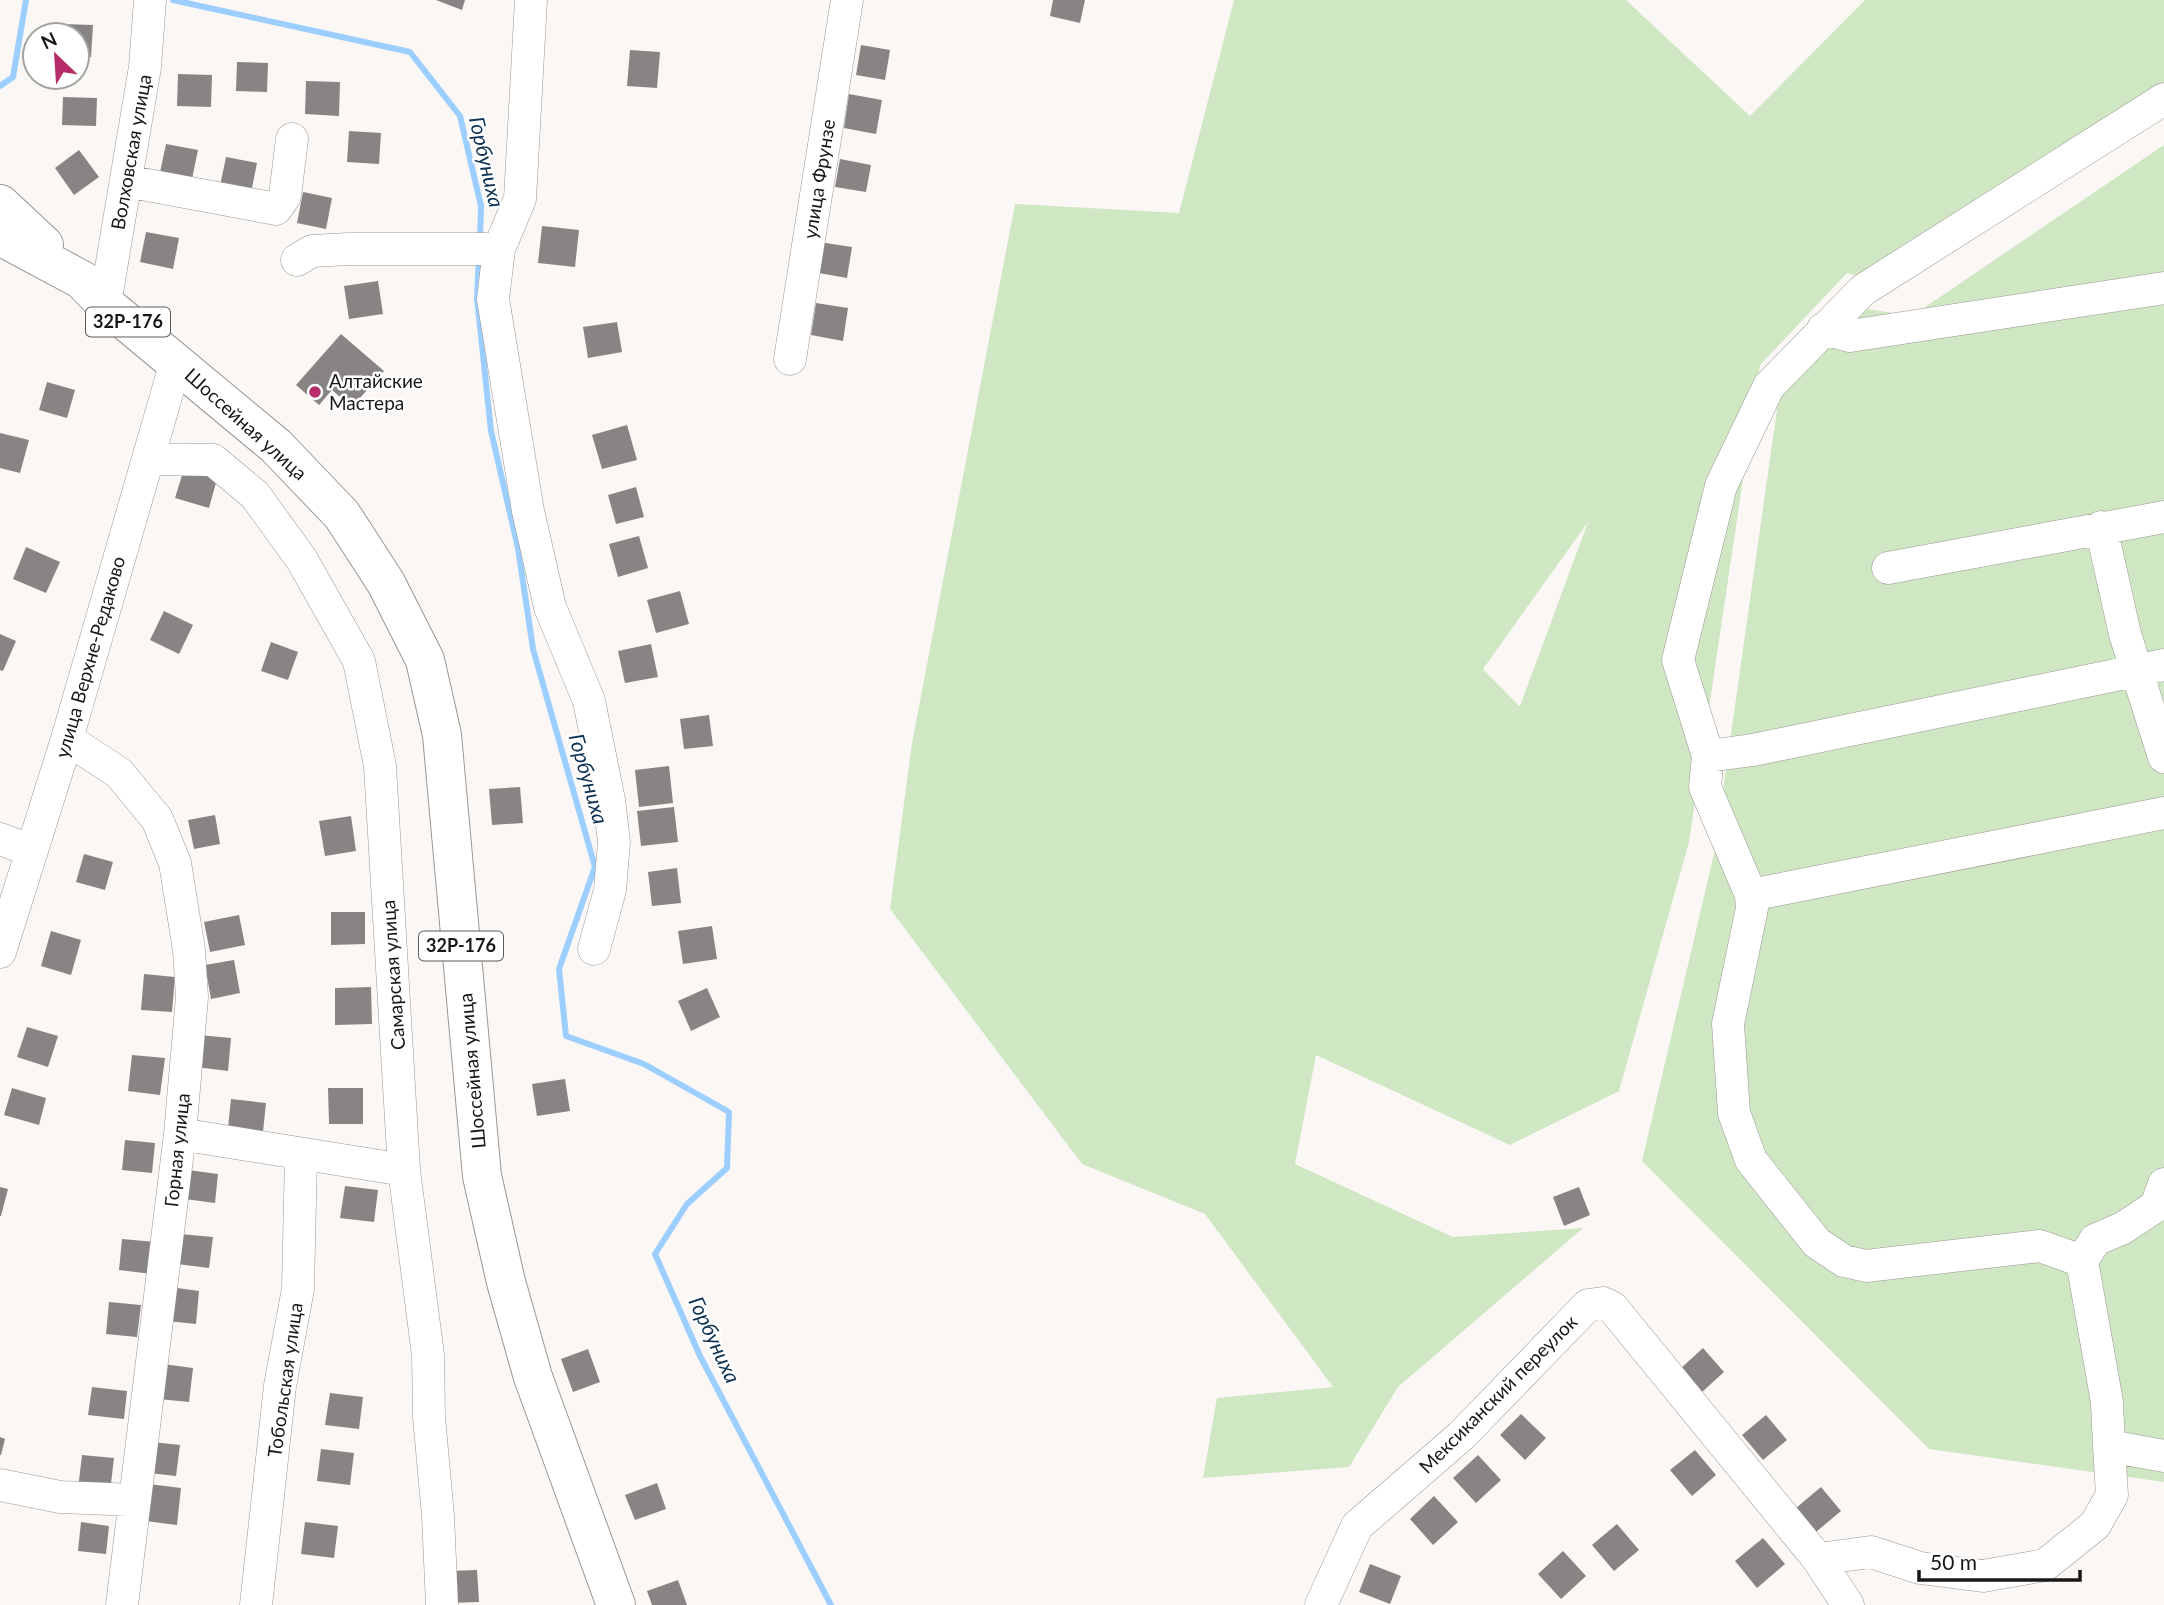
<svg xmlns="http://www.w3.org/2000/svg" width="2164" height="1605" font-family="Lato,sans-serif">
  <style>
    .green { fill: #d0e7c4; fill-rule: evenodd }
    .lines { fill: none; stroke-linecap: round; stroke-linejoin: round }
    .stream { stroke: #9cceff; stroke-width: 6 }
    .building { fill: #888483 }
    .minor-casing { stroke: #9a9794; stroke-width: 33 }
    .major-casing { stroke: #9a9794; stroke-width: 40 }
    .minor { stroke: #fff; stroke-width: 32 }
    .major { stroke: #fff; stroke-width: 38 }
    .poi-dot { fill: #b62d6a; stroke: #fff; stroke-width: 2.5 }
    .labels { text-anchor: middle; stroke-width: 5; stroke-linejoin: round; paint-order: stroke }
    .shield { fill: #fff; stroke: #5e5d5d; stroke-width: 2 }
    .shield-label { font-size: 18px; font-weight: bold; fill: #191817 }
    .street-label { font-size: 19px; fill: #191817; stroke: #fff }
    .poi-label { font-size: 19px; fill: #191817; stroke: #fff; text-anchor: start }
    .water-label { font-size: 21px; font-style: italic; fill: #0d3151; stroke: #fff }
  </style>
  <rect width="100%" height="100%" fill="#faf7f5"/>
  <path class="green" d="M1234 0H1626L1750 116 1865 0H2164V112L1895 285 1847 273 1760 365 1689 842 1619 1091 1510 1145 1316 1055 1295 1164 1453 1237 1583 1228 1398 1387 1349 1467 1203 1478 1217 1398 1333 1387 1205 1214 1082 1164 890 909 912 743 1015 204 1179 213ZM1588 522 1520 706H1519L1483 669Z
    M2164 145V1482L1929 1449 1642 1161 1714 854 1781 381 1849 306 1912 316Z"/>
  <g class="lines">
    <path class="stream" d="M173 0 410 52 460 116 481 206 480 239
      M0 86 13 77 26 0
      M479 257 477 298 491 431 518 548 533 649 595 867 559 969 566 1036 644 1064 729 1112 727 1168 687 1204 655 1254 700 1356 831 1605"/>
  </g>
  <path class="building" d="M436 0H465L462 10Z
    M1053 0H1085L1080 23 1050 16Z
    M62 24 93 25 91 57 77 56V35H62Z
    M861 45 890 50 885 80 856 75Z
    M630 50 660 52 657 88 627 86Z
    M237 62 268 63 267 92 236 91Z
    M178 74 212 75 211 107 177 106Z
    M306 81 340 82 339 116 305 114Z
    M849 94 882 100 876 134 844 128Z
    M63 97 97 98 96 126 62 125Z
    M349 131 381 133 379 164 347 162Z
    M166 144 198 150 191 184 159 177Z
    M79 150 99 177 74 195 55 168Z
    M226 157 257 163 251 193 220 186Z
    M840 159 871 165 866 192 835 187Z
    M303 192 332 198 326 229 297 223Z
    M542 226 579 230 575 267 538 263Z
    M146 232 179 238 173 269 140 262Z
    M819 242 852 247 847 278 813 272Z
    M378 281 383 314 349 319 344 286Z
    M816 303 848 308 843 341 811 335Z
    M617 322 622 352 588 358 583 327Z
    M341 334 384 371 352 407 332 390 319 405 296 385Z
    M47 382 75 390 67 418 39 410Z
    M627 425 637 460 602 469 592 435Z
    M0 433 29 440 20 473 0 468Z
    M184 469 217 479 209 508 175 498Z
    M636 487 644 517 616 524 608 495Z
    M639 536 648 568 618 577 609 544Z
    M26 547 60 562 46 593 13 579Z
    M680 591 689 624 656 633 647 600Z
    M164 611 193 625 179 654 150 640Z
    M0 634 16 641 3 671 0 670Z
    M271 642 298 652 288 680 261 671Z
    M651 644 658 677 625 683 618 651Z
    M709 715 713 746 684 749 680 719Z
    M669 766 673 803 639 807 635 770Z
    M520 787 523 823 492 825 489 789Z
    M674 807 678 842 641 846 637 811Z
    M215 815 220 844 194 849 188 820Z
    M351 816 356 851 325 856 319 821Z
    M84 854 113 862 105 890 76 882Z
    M677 868 681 903 652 906 648 872Z
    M331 912H365V944L331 945Z
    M239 915 245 945 210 952 204 922Z
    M712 926 717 959 683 964 678 931Z
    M51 931 81 940 71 975 41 966Z
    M234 960 240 993 211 999 205 965Z
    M144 974 175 977 172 1012 141 1010Z
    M371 987 372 1024 335 1025V988Z
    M707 988 720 1017 691 1031 678 1001Z
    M27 1027 58 1036 48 1067 17 1057Z
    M199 1035 231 1038 228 1071 196 1067Z
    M132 1055 165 1058 160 1095 128 1091Z
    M565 1079 570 1111 537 1116 532 1084Z
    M12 1088 46 1098 39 1125 4 1115Z
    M328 1088H363V1124H329Z
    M231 1099 266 1103 263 1132 228 1128Z
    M125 1140 155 1143 152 1173 122 1170Z
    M188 1170 218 1174 215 1203 185 1199Z
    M345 1186 378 1190 374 1222 340 1218Z
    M0 1187 8 1189 1 1216H0Z
    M1579 1187 1590 1215 1564 1226 1553 1197Z
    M180 1234 213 1237 209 1268 177 1264Z
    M122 1239 156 1242 152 1274 119 1270Z
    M170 1287 199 1291 196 1324 167 1321Z
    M109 1302 141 1305 137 1337 106 1334Z
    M1703 1348 1724 1372 1701 1393 1679 1370Z
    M588 1349 600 1382 573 1392 561 1359Z
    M163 1364 193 1368 189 1402 159 1399Z
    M92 1387 127 1391 124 1419 88 1415Z
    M330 1393 363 1397 359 1429 325 1425Z
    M1521 1414 1546 1438 1525 1460 1500 1435Z
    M1766 1415 1787 1440 1763 1460 1742 1435Z
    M0 1437 5 1439 1 1455H0Z
    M152 1442 180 1445 176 1476 149 1473Z
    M321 1449 354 1453 350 1485 317 1481Z
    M1695 1450 1716 1475 1692 1496 1670 1470Z
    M82 1455 114 1458 110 1492 78 1489Z
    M1478 1455 1501 1480 1476 1503 1453 1478Z
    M657 1483 666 1509 635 1520 625 1495Z
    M149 1484 181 1488 177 1525 145 1521Z
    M1821 1487 1841 1511 1816 1532 1796 1508Z
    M1434 1496 1458 1522 1433 1545 1410 1519Z
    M81 1522 109 1526 106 1554 78 1551Z
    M305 1522 338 1526 334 1558 301 1554Z
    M1617 1524 1639 1550 1614 1571 1592 1545Z
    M1763 1538 1785 1564 1757 1588 1735 1561Z
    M1563 1551 1586 1576 1561 1599 1538 1574Z
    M1370 1564 1401 1576 1390 1604 1359 1592Z
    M477 1570 479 1602 449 1603 448 1571Z
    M678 1580 687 1605H652L647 1591Z"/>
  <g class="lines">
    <g class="minor-casing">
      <path id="minor" d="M531 0 520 199 499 249 493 299 528 511 550 607 589 701 609 800 614 842 610 890 594 949
        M126 181 276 209 285 196 292 139
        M297 260 312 251 349 249H499
        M105 304 145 67 150 0
        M1823 329 1850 336 2164 288
        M790 359 847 0
        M148 459 213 460 255 495 302 560 359 661 380 766 404 1170 428 1355 429 1417 438 1516 442 1605
        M2101 527 2125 634 2164 757
        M1888 568 2164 517
        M67 739 119 773 157 819 175 863 189 950 192 997 180 1134 122 1605
        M1708 756 1753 750 2164 665
        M0 839 32 851
        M1751 895 2164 813
        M0 952 67 739 176 362
        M180 1134 404 1170
        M2082 1261 2040 1246 1866 1266 1844 1261 1817 1243 1751 1160 1734 1113 1728 1024 1752 908 1751 895 1705 787 1708 756 1678 660 1721 486 1769 386 1863 290 2164 99
        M2109 1446 2164 1456
        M0 1485 60 1497 135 1500
        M1818 1559 1871 1552 1920 1568 1983 1576 2045 1565 2095 1525 2112 1495 2109 1446 2107 1402 2082 1261 2095 1240 2123 1228 2156 1206 2164 1184
        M256 1605 280 1386 298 1289 301 1154
        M1321 1605 1357 1526 1461 1436 1588 1305 1603 1303 1612 1307 1818 1559 1848 1605"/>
    </g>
    <g class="major-casing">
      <path id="major" d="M0 204 44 245
        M0 236 82 280 105 304 276 446 342 515 386 583 425 660 442 735 482 1176 506 1282 533 1377 616 1605"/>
    </g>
    <use href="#minor" class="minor"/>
    <use href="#major" class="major"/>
  </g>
  <circle class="poi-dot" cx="315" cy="392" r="7"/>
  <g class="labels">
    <g class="shield">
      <rect x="86" y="307.5" width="84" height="29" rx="5"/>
      <rect x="419" y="931.5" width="84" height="29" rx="5"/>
    </g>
    <g class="shield-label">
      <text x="128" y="328">32Р-176</text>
      <text x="461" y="952">32Р-176</text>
    </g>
    <g class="street-label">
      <text transform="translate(131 152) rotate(-80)" y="7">Волховская улица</text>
      <text transform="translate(819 179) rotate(-81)" y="7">улица Фрунзе</text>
      <text transform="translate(246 424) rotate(42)" y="7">Шоссейная улица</text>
      <text transform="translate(90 657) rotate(-74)" y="7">улица Верхне-Редаково</text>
      <text transform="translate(393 975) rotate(-94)" y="7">Самарская улица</text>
      <text transform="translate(472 1071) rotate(-95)" y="7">Шоссейная улица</text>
      <text transform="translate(177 1150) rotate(-84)" y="7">Горная улица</text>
      <text transform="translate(285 1380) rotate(-82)" y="7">Тобольская улица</text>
      <text transform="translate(1498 1394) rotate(-45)" y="7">Мексиканский переулок</text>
    </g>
    <g class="poi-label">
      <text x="329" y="388">Алтайские<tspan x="329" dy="22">Мастера</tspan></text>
    </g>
    <g class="water-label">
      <text transform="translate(486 162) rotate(77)" y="7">Горбуниха</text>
      <text transform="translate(588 779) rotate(74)" y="7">Горбуниха</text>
      <text transform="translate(714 1340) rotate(65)" y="7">Горбуниха</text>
    </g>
  </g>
  <g transform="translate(56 56) rotate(335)"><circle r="33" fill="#ffffff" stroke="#a3a3a2" stroke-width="2"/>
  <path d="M0-5L12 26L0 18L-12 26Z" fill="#b62d6a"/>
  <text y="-10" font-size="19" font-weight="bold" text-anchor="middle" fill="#191817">N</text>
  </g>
  <path d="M1919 1570v10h161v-10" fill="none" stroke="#191817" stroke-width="3.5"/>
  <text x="1930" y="1570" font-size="21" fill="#191817" stroke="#ffffff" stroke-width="5" paint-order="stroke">50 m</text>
</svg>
